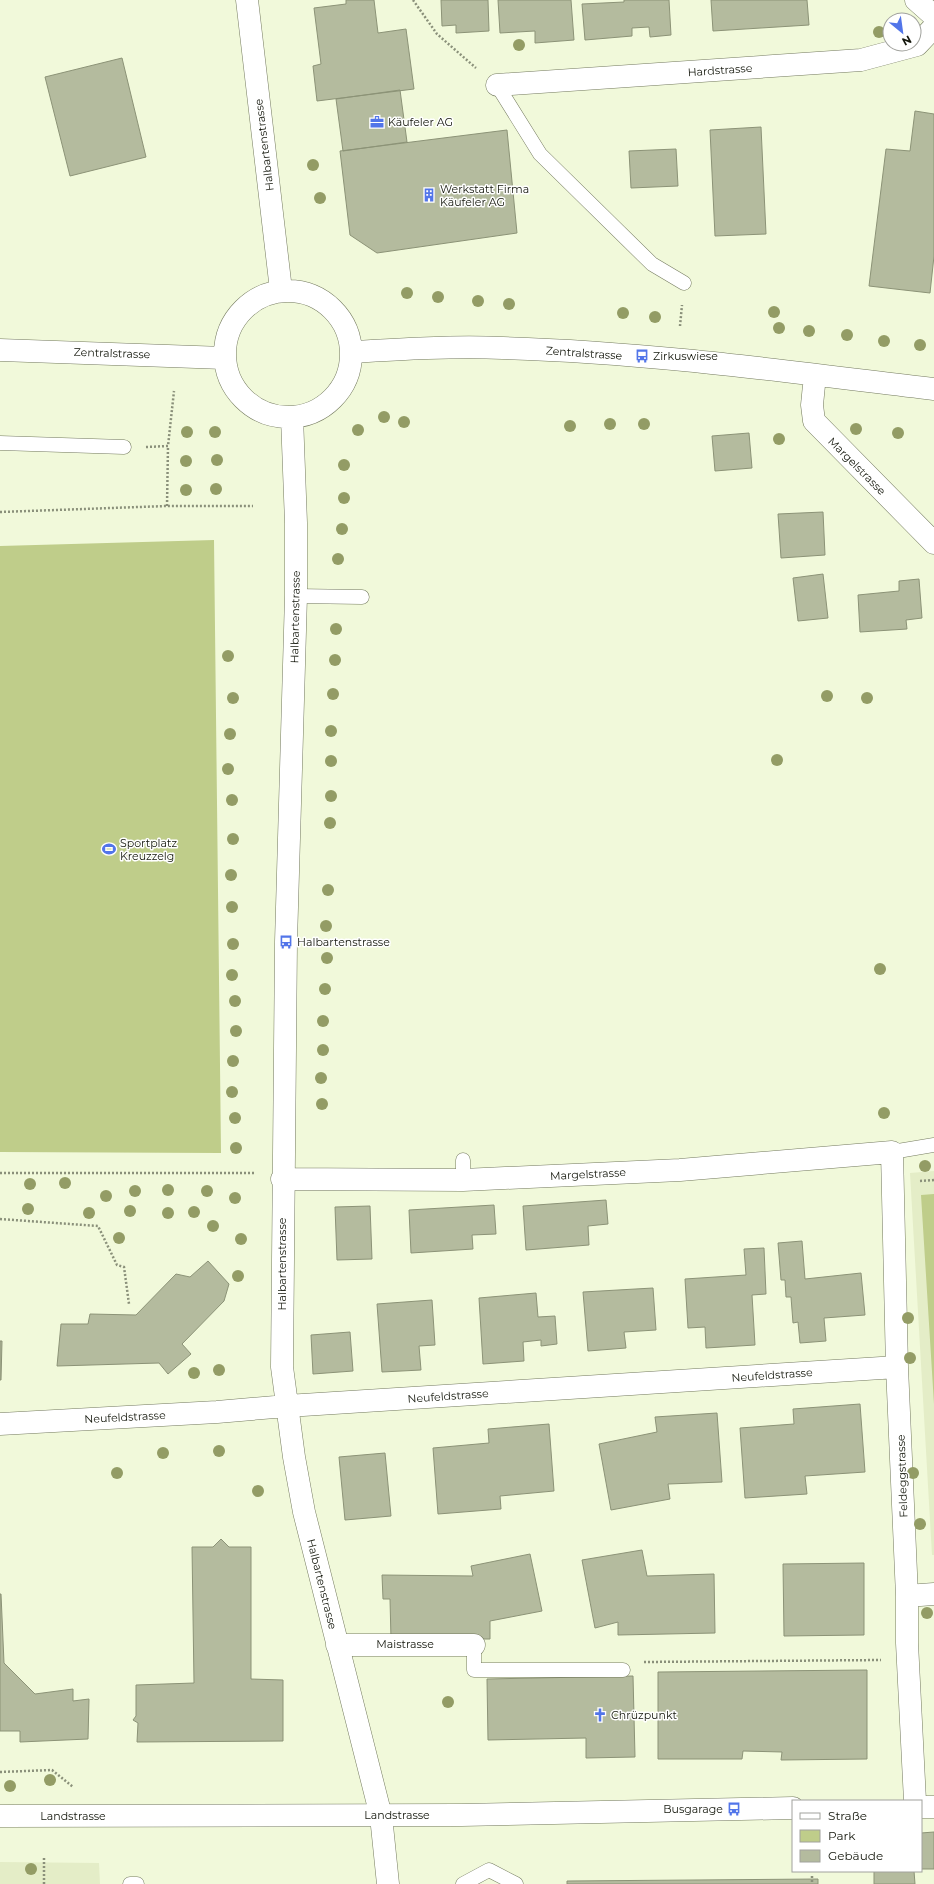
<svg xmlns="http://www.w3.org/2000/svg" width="934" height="1884" font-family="Montserrat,sans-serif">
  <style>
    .built { fill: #e4edc7 }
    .green { fill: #bfcd8a }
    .building { fill: #b4bb9e; stroke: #8c9377 }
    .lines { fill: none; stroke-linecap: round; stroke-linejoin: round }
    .lane-casing { stroke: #747a5f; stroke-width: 15 }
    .street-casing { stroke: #747a5f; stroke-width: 23 }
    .secondary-casing { stroke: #747a5f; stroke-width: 23 }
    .path { stroke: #8a907a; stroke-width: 2.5; stroke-dasharray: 2 2; stroke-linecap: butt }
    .lane { stroke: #fff; stroke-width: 14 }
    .street { stroke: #fff; stroke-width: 22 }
    .secondary { stroke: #fff; stroke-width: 22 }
    .tree { fill: #939c65 }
    .labels { text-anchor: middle; stroke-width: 3; stroke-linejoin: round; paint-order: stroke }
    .street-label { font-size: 11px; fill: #13160b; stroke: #fff }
    .poi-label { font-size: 11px; fill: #13160b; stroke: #fff; text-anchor: start }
  </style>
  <rect width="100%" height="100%" fill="#f1f9da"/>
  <path class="built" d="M934 1171V1555H932L910 1173Z
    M0 1862 99 1863 100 1884H0Z"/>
  <path class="green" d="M214 540 221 1153 0 1152V546Z
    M934 1194V1404L921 1195Z"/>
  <path class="building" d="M346 0H374L378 33 406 29 414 89 317 101 313 66 321 64 314 8 346 4Z
    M441 0H488L489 31 456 33V25L442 26Z
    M498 0H571L574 40 535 43V31L500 33Z
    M624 0H669L671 35 650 37 649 27 632 28V36L585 40 582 4 624 2Z
    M711 0H807L809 25 713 31Z
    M122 58 146 157 70 176 45 77Z
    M400 90 407 142 343 151 336 99Z
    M915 111 934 114V256L930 293 869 286 886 149 910 151Z
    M761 127 766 234 715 236 710 130Z
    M507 130 517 233 377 253 350 235 340 151Z
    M676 149 678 186 631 188 629 151Z
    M749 433 752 468 715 471 712 436Z
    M823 512 825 555 781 558 778 514Z
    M823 574 828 618 798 621 793 578Z
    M919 579 922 618 906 620 907 629 860 632 858 595 899 591V581Z
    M606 1200 608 1224 588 1226 589 1245 526 1250 523 1206Z
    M494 1205 496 1234 472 1235 473 1249 411 1253 409 1210Z
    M370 1206 372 1259 337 1260 335 1207Z
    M802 1241 805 1279 861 1273 865 1315 824 1318 826 1341 800 1343 798 1322 793 1323 791 1297H786L785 1280H781L778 1243Z
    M764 1248 766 1294 752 1295 755 1345 706 1348 705 1327 688 1328 685 1279 746 1275 744 1249Z
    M208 1261 229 1284 224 1301 182 1344 191 1354 168 1374 159 1363 57 1366 61 1324H88L90 1314 136 1315 176 1274 190 1277Z
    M653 1288 656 1330 624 1332 626 1348 588 1351 583 1292Z
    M536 1293 538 1317 555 1316 557 1344 541 1346V1340L523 1342 524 1361 483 1364 479 1298Z
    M432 1300 435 1345 419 1346 421 1370 382 1372 377 1304Z
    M350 1332 353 1371 313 1374 311 1335Z
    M0 1341H2L1 1380H0Z
    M860 1404 865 1472 805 1476 807 1494 745 1498 740 1428 794 1424 793 1409Z
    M717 1413 722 1482 668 1484 670 1499 611 1510 599 1444 657 1432 655 1417Z
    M549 1424 554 1491 500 1496 501 1509 438 1514 433 1448 489 1443 488 1429Z
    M385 1453 391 1516 345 1520 339 1457Z
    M221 1539 229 1547H251V1679L283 1680V1741L137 1742 138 1723 133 1720 136 1716V1685L194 1683 192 1547H213Z
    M642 1550 647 1576 714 1574 715 1633 618 1635V1622L595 1628 582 1560Z
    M530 1554 542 1611 490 1621V1639H391L390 1599H383L382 1575 473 1576 471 1566Z
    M864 1563V1635L784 1636 783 1564Z
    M0 1594H1L4 1663 35 1694 73 1689V1701L89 1699 88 1739 20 1742V1731H0Z
    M867 1670V1759L781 1760 782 1752 743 1751 742 1759H658V1672Z
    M633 1676 635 1757 586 1758V1738L488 1740 487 1679Z
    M934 1832V1869H921V1833Z
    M874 1871H914L915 1884H874Z
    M818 1879V1884H567V1881Z"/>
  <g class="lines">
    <g class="lane-casing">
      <path id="lane" d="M497 85 540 154 652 264 684 283
        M0 443 124 447
        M296 596 362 597
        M892 1152 934 1145
        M463 1160V1180
        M474 1645V1670H623
        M130 1884H137
        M463 1884 489 1870 516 1884"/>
    </g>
    <g class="street-casing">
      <path id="street" d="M247 0 281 290
        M916 0 934 16
        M497 85 861 60 917 45 934 27
        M225 354a63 63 0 1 1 126 0a63 63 0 1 1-126 0Z
        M0 350 224 358
        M352 352C402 349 453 346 503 348 647 352 791 372 934 389
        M815 375 812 405 814 421 934 543
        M292 417 296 523V596L286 942 282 1367 294 1457 304 1512 381 1816 388 1884
        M282 1179 463 1180 680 1170 892 1152 897 1367 907 1596V1643L915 1801
        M0 1424 217 1412 287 1406 897 1367
        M907 1596 934 1594
        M337 1645H474"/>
    </g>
    <g class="secondary-casing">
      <path id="secondary" d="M921 1807H934
        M0 1816 462 1815 793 1808"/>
    </g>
    <path class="path" d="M413 0 437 34 476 68
      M680 326 682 305
      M146 447 168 446 174 391
      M167 506 168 446
      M0 512 167 506H253
      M0 1173H255
      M920 1181 934 1180
      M0 1219 98 1226 117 1265 124 1267 129 1304
      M644 1662 881 1660
      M0 1772 52 1770 73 1787
      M812 1876V1884
      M44 1884V1857"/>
    <use href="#lane" class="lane"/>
    <use href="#street" class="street"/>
    <use href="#secondary" class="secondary"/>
  </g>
  <g class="tree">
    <circle cx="879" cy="32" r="6"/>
    <circle cx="519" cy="45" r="6"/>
    <circle cx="313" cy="165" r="6"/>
    <circle cx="320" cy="198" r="6"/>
    <circle cx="407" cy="293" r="6"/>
    <circle cx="438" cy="297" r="6"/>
    <circle cx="478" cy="301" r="6"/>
    <circle cx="509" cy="304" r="6"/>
    <circle cx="774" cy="312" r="6"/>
    <circle cx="623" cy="313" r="6"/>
    <circle cx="655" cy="317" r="6"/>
    <circle cx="779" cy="328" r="6"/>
    <circle cx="809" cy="331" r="6"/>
    <circle cx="847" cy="335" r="6"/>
    <circle cx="884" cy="341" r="6"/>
    <circle cx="920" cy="345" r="6"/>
    <circle cx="384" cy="417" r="6"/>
    <circle cx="404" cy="422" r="6"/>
    <circle cx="610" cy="424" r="6"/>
    <circle cx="644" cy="424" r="6"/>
    <circle cx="570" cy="426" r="6"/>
    <circle cx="856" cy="429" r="6"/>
    <circle cx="358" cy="430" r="6"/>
    <circle cx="187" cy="432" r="6"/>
    <circle cx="215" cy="432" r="6"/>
    <circle cx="898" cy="433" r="6"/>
    <circle cx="779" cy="439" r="6"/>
    <circle cx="217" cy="460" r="6"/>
    <circle cx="186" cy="461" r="6"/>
    <circle cx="344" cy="465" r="6"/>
    <circle cx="216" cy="489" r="6"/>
    <circle cx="186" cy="490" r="6"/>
    <circle cx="344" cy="498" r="6"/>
    <circle cx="342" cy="529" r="6"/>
    <circle cx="338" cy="559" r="6"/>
    <circle cx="336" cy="629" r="6"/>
    <circle cx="228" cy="656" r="6"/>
    <circle cx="335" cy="660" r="6"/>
    <circle cx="333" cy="694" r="6"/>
    <circle cx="827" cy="696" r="6"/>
    <circle cx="233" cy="698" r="6"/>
    <circle cx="867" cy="698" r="6"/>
    <circle cx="331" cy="731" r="6"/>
    <circle cx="230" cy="734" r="6"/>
    <circle cx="777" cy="760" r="6"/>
    <circle cx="331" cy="761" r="6"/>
    <circle cx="228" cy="769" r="6"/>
    <circle cx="331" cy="796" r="6"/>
    <circle cx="232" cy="800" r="6"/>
    <circle cx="330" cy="823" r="6"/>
    <circle cx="233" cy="839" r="6"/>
    <circle cx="231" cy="875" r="6"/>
    <circle cx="328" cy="890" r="6"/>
    <circle cx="232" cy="907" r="6"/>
    <circle cx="326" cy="926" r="6"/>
    <circle cx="233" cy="944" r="6"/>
    <circle cx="327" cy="958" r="6"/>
    <circle cx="880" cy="969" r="6"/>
    <circle cx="232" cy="975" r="6"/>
    <circle cx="325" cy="989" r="6"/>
    <circle cx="235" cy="1001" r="6"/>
    <circle cx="323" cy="1021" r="6"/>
    <circle cx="236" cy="1031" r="6"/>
    <circle cx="323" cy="1050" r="6"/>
    <circle cx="233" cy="1061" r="6"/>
    <circle cx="321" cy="1078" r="6"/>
    <circle cx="232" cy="1092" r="6"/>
    <circle cx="322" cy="1104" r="6"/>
    <circle cx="884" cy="1113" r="6"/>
    <circle cx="235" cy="1118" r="6"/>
    <circle cx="236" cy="1148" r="6"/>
    <circle cx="925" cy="1166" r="6"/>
    <circle cx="65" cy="1183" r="6"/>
    <circle cx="30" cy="1184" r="6"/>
    <circle cx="168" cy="1190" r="6"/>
    <circle cx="135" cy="1191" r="6"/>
    <circle cx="207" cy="1191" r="6"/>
    <circle cx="106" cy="1196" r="6"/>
    <circle cx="235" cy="1198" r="6"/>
    <circle cx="28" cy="1209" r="6"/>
    <circle cx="130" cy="1211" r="6"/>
    <circle cx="194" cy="1212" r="6"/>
    <circle cx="89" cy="1213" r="6"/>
    <circle cx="168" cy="1213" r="6"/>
    <circle cx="213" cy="1226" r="6"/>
    <circle cx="119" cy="1238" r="6"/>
    <circle cx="241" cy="1239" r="6"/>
    <circle cx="238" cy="1276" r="6"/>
    <circle cx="908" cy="1318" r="6"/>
    <circle cx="910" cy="1358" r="6"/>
    <circle cx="219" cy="1370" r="6"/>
    <circle cx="194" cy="1373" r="6"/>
    <circle cx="219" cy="1451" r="6"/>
    <circle cx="163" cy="1453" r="6"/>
    <circle cx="117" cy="1473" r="6"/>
    <circle cx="913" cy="1473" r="6"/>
    <circle cx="258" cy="1491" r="6"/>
    <circle cx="920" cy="1524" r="6"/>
    <circle cx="927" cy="1613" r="6"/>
    <circle cx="448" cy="1702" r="6"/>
    <circle cx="50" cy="1780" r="6"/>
    <circle cx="10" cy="1786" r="6"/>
    <circle cx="31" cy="1869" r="6"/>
  </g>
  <defs>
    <g id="office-bare" transform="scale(1.08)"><path d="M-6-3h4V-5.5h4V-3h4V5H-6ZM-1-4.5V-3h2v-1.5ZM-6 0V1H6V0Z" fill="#5275e9" stroke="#fff" stroke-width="2.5" paint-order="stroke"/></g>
    <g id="building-bare" transform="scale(1.08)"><path d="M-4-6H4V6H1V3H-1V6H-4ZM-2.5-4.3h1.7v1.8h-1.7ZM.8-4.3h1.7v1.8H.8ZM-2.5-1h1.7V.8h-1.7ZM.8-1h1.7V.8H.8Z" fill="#5275e9" stroke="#fff" stroke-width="2.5" paint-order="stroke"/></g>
    <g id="bus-bare" transform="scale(1.08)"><path d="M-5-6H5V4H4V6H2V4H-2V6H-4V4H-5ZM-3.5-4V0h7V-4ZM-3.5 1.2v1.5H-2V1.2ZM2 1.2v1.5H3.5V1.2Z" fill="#5275e9" stroke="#fff" stroke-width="2.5" paint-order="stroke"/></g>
    <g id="stadium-bare" transform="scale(1.08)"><path d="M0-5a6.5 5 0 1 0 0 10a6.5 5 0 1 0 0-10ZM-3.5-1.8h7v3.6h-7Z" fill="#5275e9" stroke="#fff" stroke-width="2.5" paint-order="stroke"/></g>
    <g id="church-bare" transform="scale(1.08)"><path d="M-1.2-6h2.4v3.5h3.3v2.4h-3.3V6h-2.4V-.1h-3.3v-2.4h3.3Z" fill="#5275e9" stroke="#fff" stroke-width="2.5" paint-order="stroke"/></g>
  </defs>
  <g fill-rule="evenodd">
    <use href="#office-bare" x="377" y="122"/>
    <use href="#building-bare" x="429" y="195"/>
    <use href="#bus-bare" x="642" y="356"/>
    <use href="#stadium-bare" x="109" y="849"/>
    <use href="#bus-bare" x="286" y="942"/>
    <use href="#church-bare" x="600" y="1715"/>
    <use href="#bus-bare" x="734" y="1809"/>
  </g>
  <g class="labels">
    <g class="street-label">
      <text transform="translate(720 70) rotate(-4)" y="4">Hardstrasse</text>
      <text transform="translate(264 145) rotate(-97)" y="4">Halbartenstrasse</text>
      <text transform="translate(112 353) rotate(2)" y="4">Zentralstrasse</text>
      <text transform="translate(584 353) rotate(4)" y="4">Zentralstrasse</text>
      <text transform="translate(857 466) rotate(45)" y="4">Margelstrasse</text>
      <text transform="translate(295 617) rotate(-89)" y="4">Halbartenstrasse</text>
      <text transform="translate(588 1174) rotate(-3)" y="4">Margelstrasse</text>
      <text transform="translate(282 1264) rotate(-90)" y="4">Halbartenstrasse</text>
      <text transform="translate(772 1375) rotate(-4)" y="4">Neufeldstrasse</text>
      <text transform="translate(448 1396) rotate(-4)" y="4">Neufeldstrasse</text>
      <text transform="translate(125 1417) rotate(-3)" y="4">Neufeldstrasse</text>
      <text transform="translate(902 1476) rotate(-92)" y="4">Feldeggstrasse</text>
      <text transform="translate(322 1584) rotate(76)" y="4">Halbartenstrasse</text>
      <text x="405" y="1648">Maistrasse</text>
      <text x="397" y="1819">Landstrasse</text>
      <text x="73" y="1820">Landstrasse</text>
    </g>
    <g class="poi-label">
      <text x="388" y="126">Käufeler AG</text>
      <text x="440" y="193">Werkstatt Firma<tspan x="440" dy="13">Käufeler AG</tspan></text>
      <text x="653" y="360">Zirkuswiese</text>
      <text x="120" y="847">Sportplatz<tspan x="120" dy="13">Kreuzzelg</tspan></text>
      <text x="297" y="946">Halbartenstrasse</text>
      <text x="611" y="1719">Chrüzpunkt</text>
      <text x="723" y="1813" text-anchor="end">Busgarage</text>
    </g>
  </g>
  <rect x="792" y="1800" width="130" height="72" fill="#ffffff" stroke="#a1a29d"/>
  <rect x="800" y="1813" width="20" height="6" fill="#ffffff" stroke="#a1a29d"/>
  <text x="828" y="1820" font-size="12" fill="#13160b">Straße</text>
  <rect x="800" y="1830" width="20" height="12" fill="#bfcd8a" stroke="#a1a29d"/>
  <text x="828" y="1840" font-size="12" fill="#13160b">Park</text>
  <rect x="800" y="1850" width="20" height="12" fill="#b4bb9e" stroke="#a1a29d"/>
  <text x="828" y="1860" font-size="12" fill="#13160b">Gebäude</text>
  <g transform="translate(902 32) rotate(151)"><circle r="19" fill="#ffffff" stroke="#a1a29d"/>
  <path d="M0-3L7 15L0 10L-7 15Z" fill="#5275e9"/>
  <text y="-6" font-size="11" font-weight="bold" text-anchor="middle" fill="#13160b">N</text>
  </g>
</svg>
